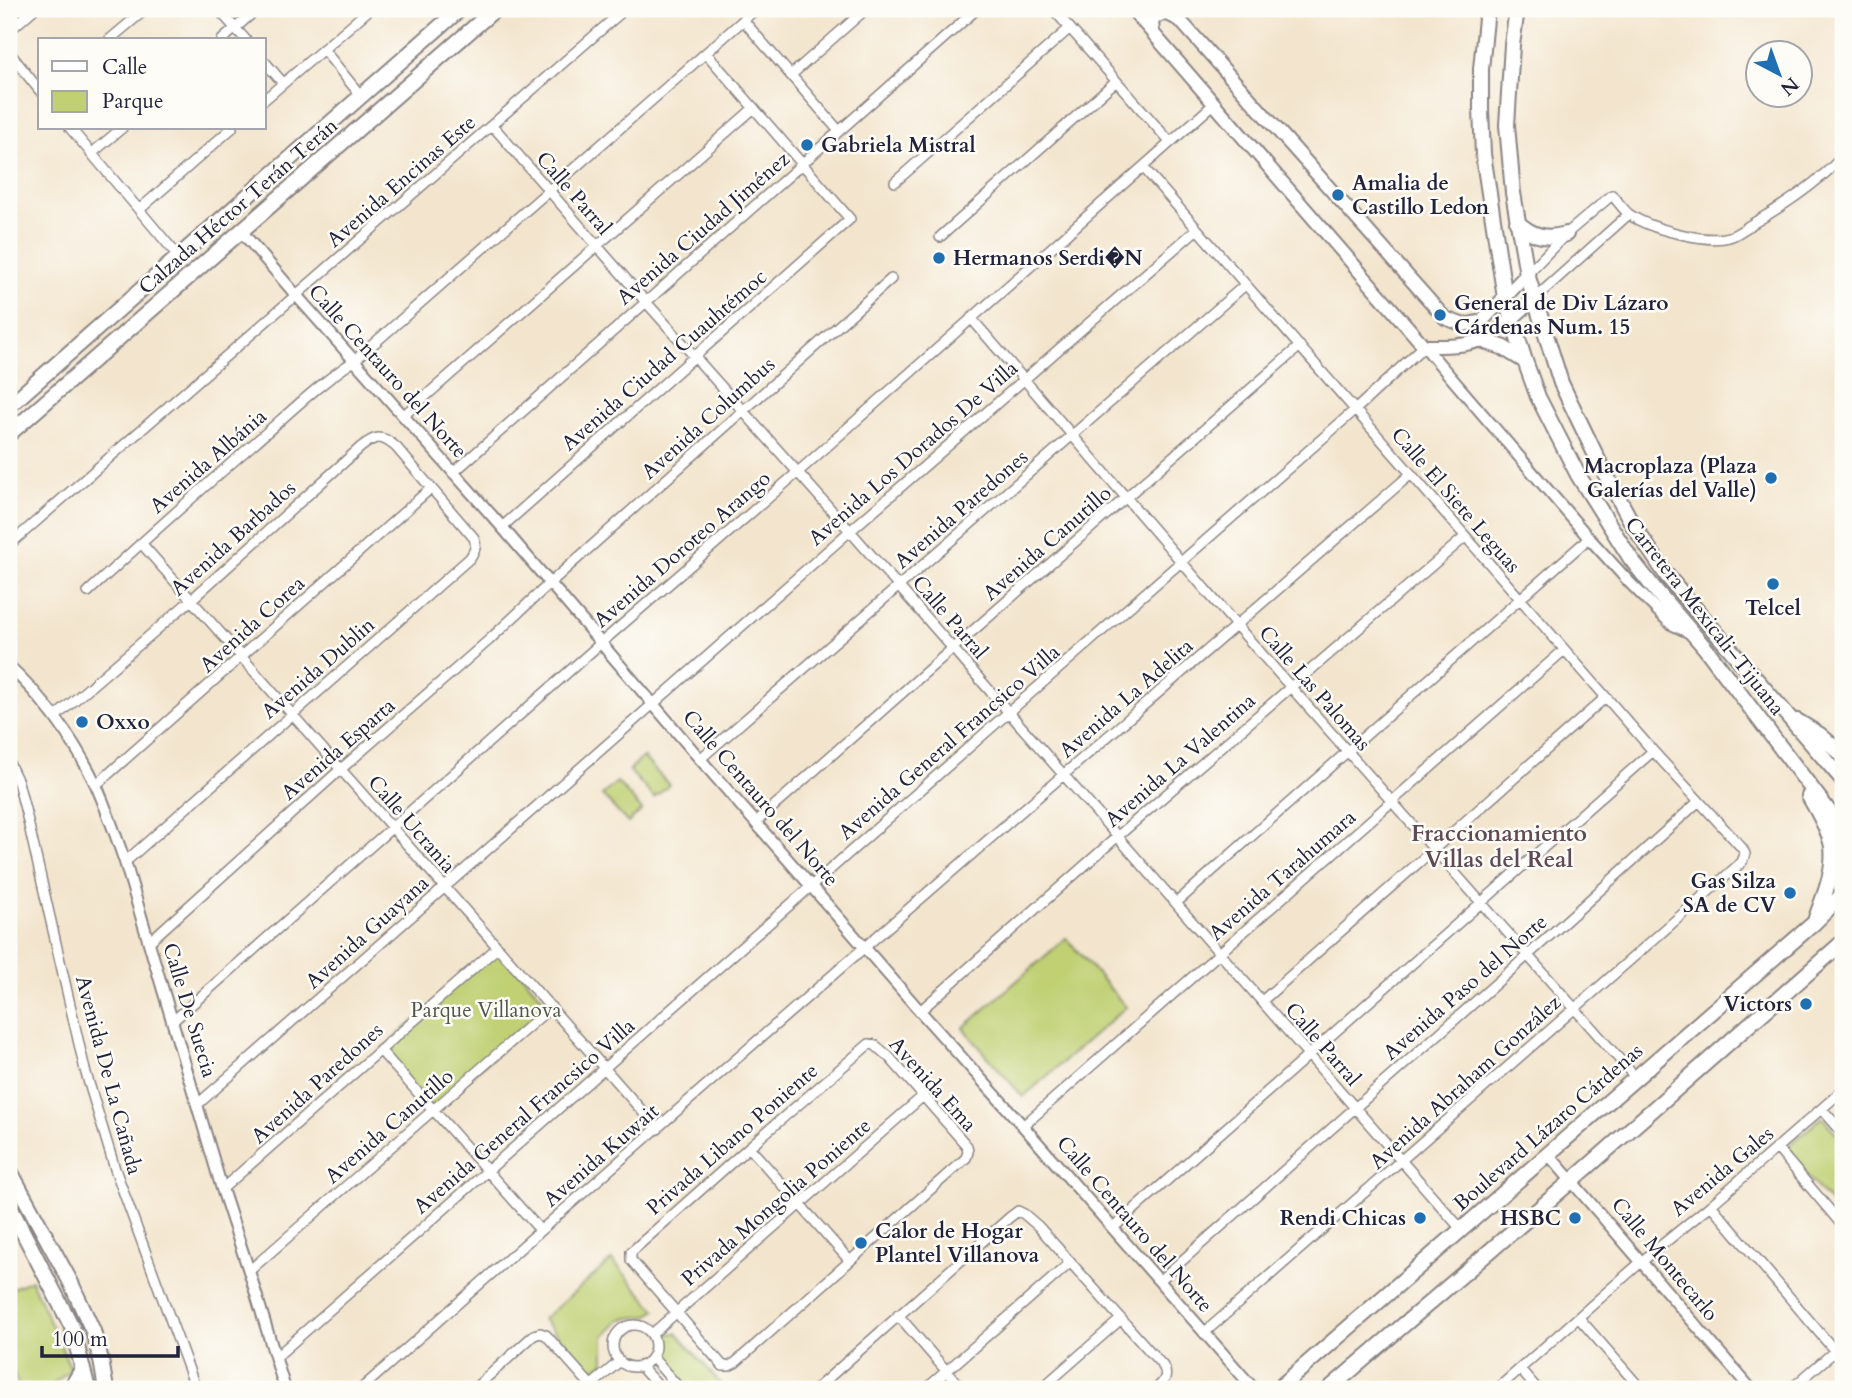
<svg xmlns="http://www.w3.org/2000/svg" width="1852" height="1398" font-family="Cardo,serif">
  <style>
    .green { fill: #c0d073; stroke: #717957; stroke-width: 2 }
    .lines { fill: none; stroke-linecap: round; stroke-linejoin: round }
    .minor-casing { stroke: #8a8484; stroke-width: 12 }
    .tertiary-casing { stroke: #8a8484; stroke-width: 14 }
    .secondary-casing { stroke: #8a8484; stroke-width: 16 }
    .primary-casing { stroke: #8a8484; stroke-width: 18 }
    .minor { stroke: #fff; stroke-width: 9 }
    .tertiary { stroke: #fff; stroke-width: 10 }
    .secondary { stroke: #fff; stroke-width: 12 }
    .primary { stroke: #fff; stroke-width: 14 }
    .poi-dot { fill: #1f6fb2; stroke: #fdfcf7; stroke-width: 2.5 }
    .labels { text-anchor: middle; stroke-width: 5; stroke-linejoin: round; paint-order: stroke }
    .poi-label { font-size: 21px; font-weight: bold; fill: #22223b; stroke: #fdfcf7; text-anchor: start }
    .street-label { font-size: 21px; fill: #22223b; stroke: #fdfcf7 }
    .park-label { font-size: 21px; fill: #51564c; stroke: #fdfcf7 }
    .neighbourhood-label { font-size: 23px; font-weight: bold; fill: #5e4b56; stroke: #fdfcf7 }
  </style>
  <rect width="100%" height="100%" fill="#fdfcf7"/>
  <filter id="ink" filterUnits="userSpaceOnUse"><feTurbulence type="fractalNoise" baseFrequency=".0143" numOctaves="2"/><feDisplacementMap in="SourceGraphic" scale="14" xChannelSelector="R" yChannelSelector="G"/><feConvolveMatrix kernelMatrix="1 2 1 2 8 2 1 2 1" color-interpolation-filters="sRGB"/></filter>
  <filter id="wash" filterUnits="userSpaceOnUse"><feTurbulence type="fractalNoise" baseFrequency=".00686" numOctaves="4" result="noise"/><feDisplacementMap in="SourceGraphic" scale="28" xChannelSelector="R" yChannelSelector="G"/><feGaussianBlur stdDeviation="1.57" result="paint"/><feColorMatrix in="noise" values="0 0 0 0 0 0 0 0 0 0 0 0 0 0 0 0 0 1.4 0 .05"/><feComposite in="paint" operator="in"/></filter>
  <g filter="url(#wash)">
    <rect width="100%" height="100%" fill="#f3e5cd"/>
    <path class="green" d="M643 757 669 785 654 798 629 770Z
      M617 782 642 810 628 823 602 795Z
      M1066 938 1126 1007 1023 1097 963 1028Z
      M498 947 550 1007 433 1109 381 1050Z
      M1822 1117 1843 1141V1217L1784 1150Z
      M612 1260 656 1310 648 1316 621 1319 604 1336V1362L590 1372 543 1319Z
      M31 1280 71 1369 48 1389H20L9 1364V1290Z
      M677 1333 725 1389H690L664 1360 667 1334Z"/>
  </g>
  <g filter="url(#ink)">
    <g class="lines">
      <g class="minor-casing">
        <path id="minor" d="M218 9 246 40
          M1053 9 1170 142
          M743 20 839 131
          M9 31 34 9
          M109 40 146 9
          M222 40 257 9
          M323 49 361 96
          M9 52 40 91
          M264 61 283 83
          M791 75 866 9
          M264 100 370 9
          M492 125 646 302 850 531 1462 1230
          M70 128 178 256
          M91 154 122 128
          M1143 167 1653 751 1742 848 1745 854 1742 862 1204 1333
          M895 182 1070 28
          M139 210 232 128
          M940 237 1116 81
          M1527 274 1566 234 1612 195C1618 201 1623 210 1630 215 1649 228 1706 244 1729 237 1737 235 1745 228 1752 224 1785 205 1817 184 1843 156
          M1534 299 1629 214
          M971 318 1236 625 1636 1078
          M403 416 754 108
          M453 473 977 9
          M502 527 850 219 706 53
          M141 543 658 1129
          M9 545 625 9
          M88 592C142 542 196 494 251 446 285 417 317 385 354 361L756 9
          M55 717 191 600 361 447C375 436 381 434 396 447L474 538C477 546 475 550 470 558L125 862
          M700 759 1245 285
          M9 763 18 782 27 817 85 1070 115 1169 196 1389
          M96 785 430 489
          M756 822 953 648 1300 346
          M1176 903 1589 538
          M149 942 341 769 489 640 550 583 891 279
          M1262 1001 1606 697
          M920 1011 1118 836 1465 537
          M173 1021 601 643 798 472 1215 103
          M869 1044 875 1045 890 1058 967 1146 968 1152 966 1158 735 1363 729 1366H723L631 1260V1252L749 1147Z
          M380 1050 540 1230
          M198 1104 850 531 1196 230
          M1822 1109 1843 1133
          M1023 1126 1564 650
          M749 1147 850 1261
          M1777 1148 1843 1226
          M222 1189 498 947
          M1711 1205 1835 1351
          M1113 1228 1653 751
          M249 1271 551 1007
          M1159 1281 1527 956 1698 802
          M898 1315 962 1389
          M1579 1318 1641 1389
          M613 1346a21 21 0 1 1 42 0a21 21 0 1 1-42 0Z
          M652 1334 923 1096
          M276 1357 1009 712 1355 410 1424 346
          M652 1357 680 1389
          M640 1366 661 1389
          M1520 1369 1537 1389
          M361 1389C708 1081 1060 778 1411 474
          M474 1389 534 1335 540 1333 546 1335 594 1389
          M587 1389 620 1361
          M816 1389 1010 1217 1018 1211 1024 1214 1038 1226 1163 1366C1169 1376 1164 1382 1156 1389
          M926 1389 1071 1262
          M1041 1389 1121 1319
          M1497 1389 1641 1262 1711 1205 1843 1090
          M1791 1389 1843 1344"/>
      </g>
      <g class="tertiary-casing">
        <path id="tertiary" d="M241 231 296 295 502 527 700 759 920 1011 1023 1126 1254 1389
          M1424 346 1589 538 1630 583 1671 624 1690 633
          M9 666C44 699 75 741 96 785 107 810 116 836 125 862L222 1189 249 1271 285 1389
          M1549 1155 1751 1389
          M68 1389 83 1364"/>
      </g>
      <g class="secondary-casing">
        <path id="secondary" d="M1132 9 1424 346C1442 346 1463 347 1480 340 1500 332 1517 314 1534 299
          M1170 9 1445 318 1464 325 1482 321 1527 274
          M1153 32 1152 21C1160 12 1167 13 1177 19"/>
      </g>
      <g class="primary-casing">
        <path id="primary" d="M1487 9 1481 69V110L1483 154 1505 298 1525 361 1538 397 1578 475 1631 559 1657 592 1706 649 1843 830
          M1517 9 1512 45 1507 125 1513 193 1527 274 1561 383 1600 464 1633 525 1668 577 1843 780
          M1517 222C1532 236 1546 240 1566 234
          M1481 340 1502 347 1525 361
          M9 406 460 9
          M9 434 495 9
          M1797 721 1820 735 1843 755
          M1809 796C1817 810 1830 831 1832 847 1835 871 1824 896 1816 918
          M9 1169 70 1281 93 1331 101 1360 106 1389
          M9 1205 72 1327 88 1389
          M1278 1389 1814 923 1843 894
          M1329 1389 1582 1172 1843 942"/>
      </g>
      <use href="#minor" class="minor"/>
      <use href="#tertiary" class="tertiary"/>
      <use href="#secondary" class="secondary"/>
      <use href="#primary" class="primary"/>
    </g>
  </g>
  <g class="poi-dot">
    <circle cx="807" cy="145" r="7"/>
    <circle cx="1338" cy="195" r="7"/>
    <circle cx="939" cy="258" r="7"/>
    <circle cx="1440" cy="315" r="7"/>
    <circle cx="1771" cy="478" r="7"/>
    <circle cx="1773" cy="584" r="7"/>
    <circle cx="82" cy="722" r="7"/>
    <circle cx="1790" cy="893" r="7"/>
    <circle cx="1806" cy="1004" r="7"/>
    <circle cx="1420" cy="1218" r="7"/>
    <circle cx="1575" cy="1218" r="7"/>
    <circle cx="861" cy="1243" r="7"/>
  </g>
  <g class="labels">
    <g class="poi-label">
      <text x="821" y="152">Gabriela Mistral</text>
      <text x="1352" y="190">Amalia de<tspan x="1352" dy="24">Castillo Ledon</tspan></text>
      <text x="953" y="265">Hermanos Serdi�N</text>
      <text x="1454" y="310">General de Div Lázaro<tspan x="1454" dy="24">Cárdenas Num. 15</tspan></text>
      <text x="1757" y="473" text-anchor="end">Macroplaza (Plaza<tspan x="1757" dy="24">Galerías del Valle)</tspan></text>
      <text x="1773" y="615" text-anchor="middle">Telcel</text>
      <text x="96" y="729">Oxxo</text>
      <text x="1776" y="888" text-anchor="end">Gas Silza<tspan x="1776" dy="24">SA de CV</tspan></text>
      <text x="1792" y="1011" text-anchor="end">Victors</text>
      <text x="1406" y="1225" text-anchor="end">Rendi Chicas</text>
      <text x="1561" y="1225" text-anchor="end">HSBC</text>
      <text x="875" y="1238">Calor de Hogar<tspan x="875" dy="24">Plantel Villanova</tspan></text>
    </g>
    <g class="street-label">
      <text transform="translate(401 181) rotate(-41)" y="7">Avenida Encinas Este</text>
      <text transform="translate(574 193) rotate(49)" y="7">Calle Parral</text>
      <text transform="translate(238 206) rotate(-41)" y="7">Calzada Héctor Terán Terán</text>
      <text transform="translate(703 228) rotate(-41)" y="7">Avenida Ciudad Jiménez</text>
      <text transform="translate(664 360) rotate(-41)" y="7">Avenida Ciudad Cuauhtémoc</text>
      <text transform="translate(388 371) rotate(48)" y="7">Calle Centauro del Norte</text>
      <text transform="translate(708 418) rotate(-42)" y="7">Avenida Columbus</text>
      <text transform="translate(913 453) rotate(-41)" y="7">Avenida Los Dorados De Villa</text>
      <text transform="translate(208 461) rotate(-41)" y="7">Avenida Albánia</text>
      <text transform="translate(1456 500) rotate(49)" y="7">Calle El Siete Leguas</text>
      <text transform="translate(961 509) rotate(-41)" y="7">Avenida Paredones</text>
      <text transform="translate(233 538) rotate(-42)" y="7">Avenida Barbados</text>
      <text transform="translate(1047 543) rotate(-41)" y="7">Avenida Canutillo</text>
      <text transform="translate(682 549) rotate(-41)" y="7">Avenida Doroteo Arango</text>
      <text transform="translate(1705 616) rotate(52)" y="7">Carretera Mexicali–Tijuana</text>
      <text transform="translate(950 617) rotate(49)" y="7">Calle Parral</text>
      <text transform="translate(252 624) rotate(-42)" y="7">Avenida Corea</text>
      <text transform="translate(318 668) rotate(-41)" y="7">Avenida Dublin</text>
      <text transform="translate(1315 688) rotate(49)" y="7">Calle Las Palomas</text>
      <text transform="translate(1126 698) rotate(-41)" y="7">Avenida La Adelita</text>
      <text transform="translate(949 742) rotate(-41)" y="7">Avenida General Francsico Villa</text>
      <text transform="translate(338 749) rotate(-41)" y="7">Avenida Esparta</text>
      <text transform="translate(1180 760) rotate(-41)" y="7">Avenida La Valentina</text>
      <text transform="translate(761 798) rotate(49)" y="7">Calle Centauro del Norte</text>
      <text transform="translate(412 824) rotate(49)" y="7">Calle Ucrania</text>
      <text transform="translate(1282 875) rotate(-41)" y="7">Avenida Tarahumara</text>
      <text transform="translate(367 932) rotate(-42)" y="7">Avenida Guayana</text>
      <text transform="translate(1465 987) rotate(-41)" y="7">Avenida Paso del Norte</text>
      <text transform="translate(190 1010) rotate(73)" y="7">Calle De Suecia</text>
      <text transform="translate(1323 1044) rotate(49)" y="7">Calle Parral</text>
      <text transform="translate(109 1075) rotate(75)" y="7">Avenida De La Cañada</text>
      <text transform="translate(1465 1082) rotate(-42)" y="7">Avenida Abraham González</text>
      <text transform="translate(317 1083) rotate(-42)" y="7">Avenida Paredones</text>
      <text transform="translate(933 1084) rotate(48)" y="7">Avenida Ema</text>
      <text transform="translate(524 1116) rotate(-41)" y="7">Avenida General Francsico Villa</text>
      <text transform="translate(389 1126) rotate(-41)" y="7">Avenida Canutillo</text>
      <text transform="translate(1548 1127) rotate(-41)" y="7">Boulevard Lázaro Cárdenas</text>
      <text transform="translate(732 1139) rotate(-41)" y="7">Privada Libano Poniente</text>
      <text transform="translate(601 1155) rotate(-41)" y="7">Avenida Kuwait</text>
      <text transform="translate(1722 1171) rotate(-40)" y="7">Avenida Gales</text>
      <text transform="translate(776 1202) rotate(-41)" y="7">Privada Mongolia Poniente</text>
      <text transform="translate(1135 1224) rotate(49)" y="7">Calle Centauro del Norte</text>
      <text transform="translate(1665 1259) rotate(50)" y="7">Calle Montecarlo</text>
    </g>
    <g class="park-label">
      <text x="486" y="1017">Parque Villanova</text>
    </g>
    <g class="neighbourhood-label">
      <text x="1499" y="841">Fraccionamiento<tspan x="1499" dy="26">Villas del Real</tspan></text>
    </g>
  </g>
  <rect width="1852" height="1398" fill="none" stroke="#fdfcf7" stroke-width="35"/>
  <rect x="38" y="38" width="228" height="91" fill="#fdfcf7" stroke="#a5a5ac" stroke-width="2"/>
  <rect x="52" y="61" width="35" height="10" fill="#ffffff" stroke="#a5a5ac" stroke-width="2"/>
  <text x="102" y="74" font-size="21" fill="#22223b">Calle</text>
  <rect x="52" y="91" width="35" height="21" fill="#c0d073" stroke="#a5a5ac" stroke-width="2"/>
  <text x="102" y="108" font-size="21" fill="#22223b">Parque</text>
  <g transform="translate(1779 74) rotate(139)"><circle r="33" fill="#fdfcf7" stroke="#a5a5ac" stroke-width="2"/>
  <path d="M0-5L12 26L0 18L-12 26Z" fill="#1f6fb2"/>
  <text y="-10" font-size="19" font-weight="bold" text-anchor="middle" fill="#22223b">N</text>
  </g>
  <path d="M42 1346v10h136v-10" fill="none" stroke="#22223b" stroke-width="3.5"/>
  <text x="52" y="1346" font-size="21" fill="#22223b" stroke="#fdfcf7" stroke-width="5" paint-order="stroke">100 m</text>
</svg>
